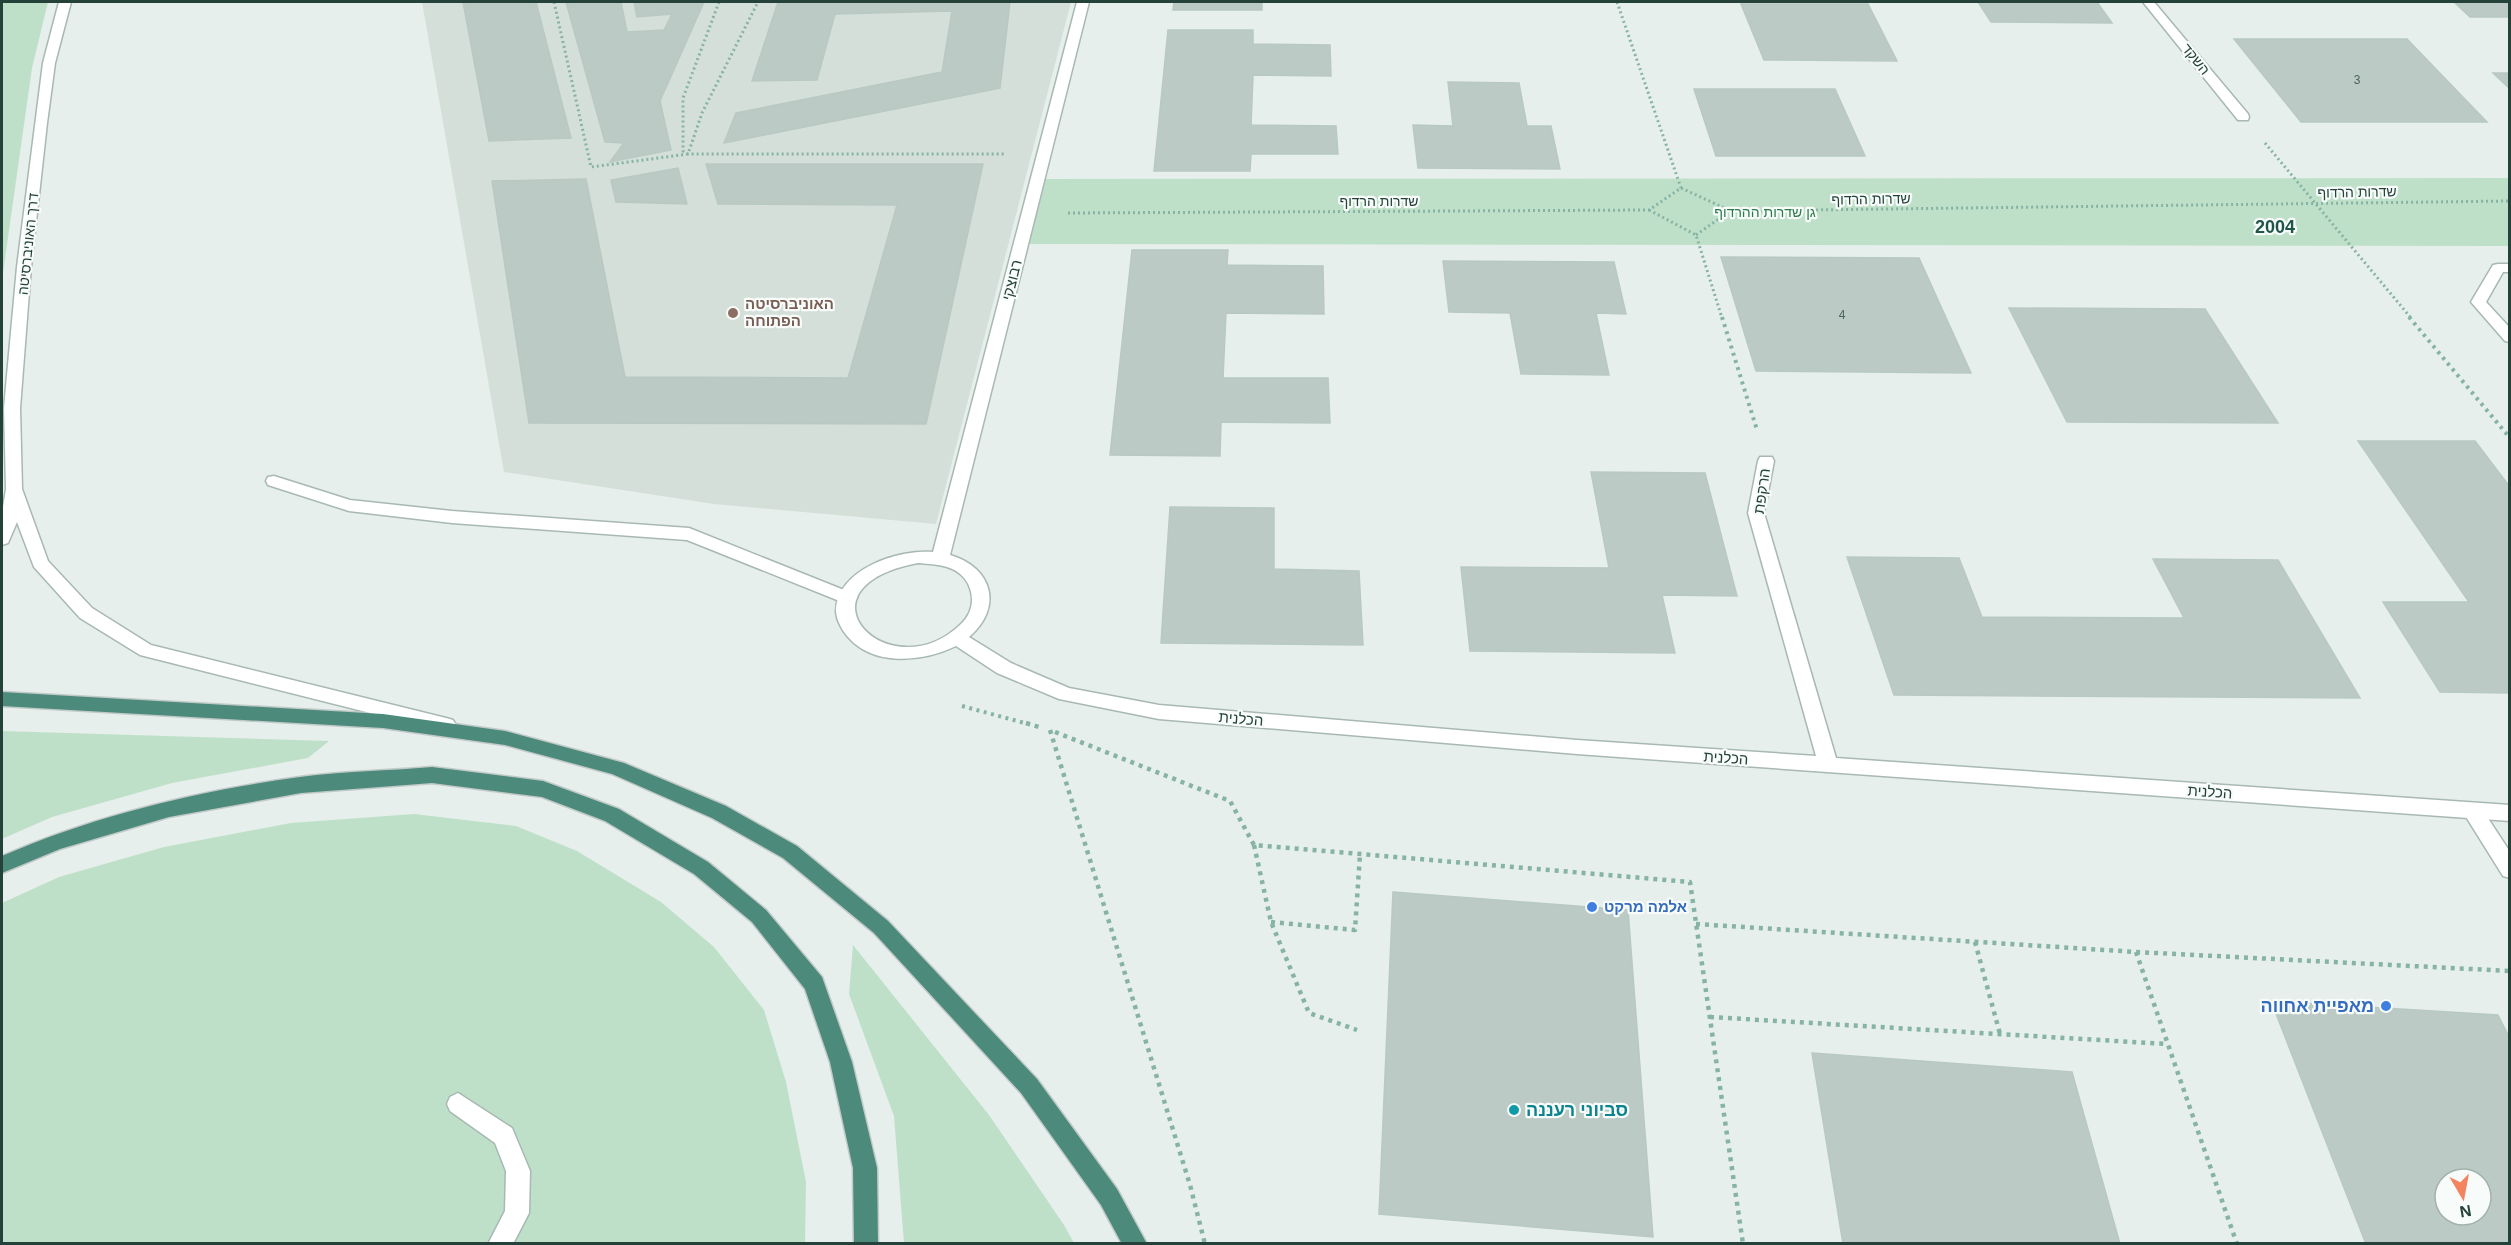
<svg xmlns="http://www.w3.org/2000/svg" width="2511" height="1245" font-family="Arial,Heebo,sans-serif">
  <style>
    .built { fill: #d4dfda }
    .green { fill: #bfe0c8 }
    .building { fill: #bbcac4; stroke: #b8c9c2; stroke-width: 1.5; fill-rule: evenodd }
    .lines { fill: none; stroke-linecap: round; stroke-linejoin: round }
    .service-casing { stroke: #a8b8b2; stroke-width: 3 }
    .minor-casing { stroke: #a8b8b2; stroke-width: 3 }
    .trunk-casing { stroke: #c2cac8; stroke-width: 3 }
    .path-far2 { stroke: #86b3a5; stroke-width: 3; stroke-dasharray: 2 3; stroke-linecap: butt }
    .path-far1 { stroke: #86b3a5; stroke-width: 4; stroke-dasharray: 3 4.5; stroke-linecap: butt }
    .path { stroke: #86b3a5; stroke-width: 4.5; stroke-dasharray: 4 5; stroke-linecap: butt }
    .service { fill: #fff; fill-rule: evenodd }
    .minor { fill: #fff; fill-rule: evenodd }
    .trunk { fill: #4c8a7c; fill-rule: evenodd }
    .education-dot { fill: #8d6e63; stroke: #f7fbf9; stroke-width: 2 }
    .shop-dot { fill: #3f7fe0; stroke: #f7fbf9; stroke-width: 2 }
    .culture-dot { fill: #0f9aa8; stroke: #f7fbf9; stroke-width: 2 }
    .labels { text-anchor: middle; stroke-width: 4.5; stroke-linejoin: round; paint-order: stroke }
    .number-label { font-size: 12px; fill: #4a645c }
    .far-street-label { font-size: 14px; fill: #24423a; stroke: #f7fbf9 }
    .far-park-label { font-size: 14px; fill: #2d7a4b; stroke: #f7fbf9 }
    .street-label { font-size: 15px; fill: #24423a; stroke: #f7fbf9 }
    .education-label { font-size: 15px; font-weight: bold; fill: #785e54; stroke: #f7fbf9; text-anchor: start }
    .shop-label { font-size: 15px; font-weight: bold; fill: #366cbe; stroke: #f7fbf9; text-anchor: start }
    .far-district-label { font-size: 18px; font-weight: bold; fill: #1f5548; stroke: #f7fbf9 }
    .near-shop-label { font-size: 18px; font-weight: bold; fill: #366cbe; stroke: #f7fbf9; text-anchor: end }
    .near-culture-label { font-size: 18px; font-weight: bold; fill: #0d838f; stroke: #f7fbf9; text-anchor: start }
  </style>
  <rect width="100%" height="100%" fill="#e6efeb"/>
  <path class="built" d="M422 2H1071L936 524 714 504 504 472Z"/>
  <path class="green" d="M2 2H48L32 68 2 280Z
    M2510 178 2509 246 1021 244 1037 179Z
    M2 731 329 741 308 758 172 783 52 817 2 839Z
    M414 814 516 826 577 851 661 902 714 947 764 1010 786 1082 806 1182 805 1243H2V903L59 877 164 847 291 823Z
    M853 945 989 1115 1064 1225 1074 1243H904L894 1116 849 994Z"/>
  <path class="building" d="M463 2H536L571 138 489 141Z
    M566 2H621L627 32 664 30 672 14 637 17 634 2H704L660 101 671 150 610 162 624 143 605 142Z
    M778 2H1010L1000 88 724 143 736 113 942 72 952 11 835 14 817 80 752 81Z
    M1174 2H1262V10H1173Z
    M1978 2H2097L2112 23 1991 22Z
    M2454 2H2510V17H2470Z
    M1741 4H1868L1897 61 1764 60Z
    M1168 30H1253V44L1330 45 1331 76 1253 75 1251 125 1336 126 1338 154H1251L1250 171H1154Z
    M2234 39H2407L2487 122H2301Z
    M2493 73H2510V89Z
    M1448 82 1519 83 1527 126H1551L1560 169 1418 168 1413 125 1453 126Z
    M1694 89H1835L1865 156H1716Z
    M706 164H983L926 424 529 423 492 181 586 179 625 377 848 378 897 205 718 204Z
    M678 168 687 204 616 202 611 180Z
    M1132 250H1228L1227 265 1323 266 1324 314 1226 313 1223 378H1328L1330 423 1221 422 1220 456 1110 455Z
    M1721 257 1919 258 1971 373 1756 371Z
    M1443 261 1614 262 1626 314 1596 313 1609 375 1521 374 1510 313 1449 312Z
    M2009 308 2205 309 2278 423 2067 422Z
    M2358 441H2475L2510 487V693L2440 692 2383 602H2469Z
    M1591 472 1705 473 1737 596 1662 595 1675 653 1470 651 1461 567 1609 568Z
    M1170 507 1274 508V569L1359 571 1363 645 1161 643Z
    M1847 557 1959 558 1982 617 2184 618 2153 559 2278 560 2360 698 1894 695Z
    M1393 892 1628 910 1653 1237 1379 1214Z
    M2271 1001 2498 1015 2510 1039V1244H2366ZM2445 1179H2481V1215H2445Z
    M1812 1053 2072 1072 2120 1244H1843Z"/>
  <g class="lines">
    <g class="service-casing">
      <path id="service" d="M59 2H71L55 63 47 123 31 267 20 408 22 489 48 561 92 608 151 645 446 718 453 720 456 725 453 730 446 732 140 655 80 618 34 567 17 522 8 543 2 545V513L6 489 4 408 17 267 43 63Z
        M274 476 350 500 452 511 689 528 854 594 857 598 854 602 848 604 842 602 687 540 452 523 349 511 268 485 266 481 268 477Z
        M2473 804 2480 806 2510 852V878L2503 876 2463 812 2466 806Z
        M458 1093 512 1128 530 1171 529 1213 513 1244H488L505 1211 506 1171 495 1143 450 1111 447 1104 450 1097Z"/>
    </g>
    <g class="minor-casing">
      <path id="minor" d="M1077 2H1089L950 555C992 567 1004 607 969 637L1011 663 1069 688 1159 705 1577 740 1816 756 1748 513 1758 461 1760 457H1772L1774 461 1764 513 1836 758 2510 805V821L1577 754 1159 719 1059 699 997 673 956 646C923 662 874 667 848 637 842 630 837 621 836 612 836 569 899 549 933 552ZM918 563C928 564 940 564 950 568 973 577 980 606 961 624 890 693 787 588 918 563Z
        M2143 2H2154L2248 114 2249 117 2248 120H2238Z
        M2498 264H2510V272H2503L2486 302 2510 328V342L2505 341 2471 302 2493 265Z"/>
    </g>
    <g class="trunk-casing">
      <path id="trunk" d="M2 692 383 714 505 731 624 763 726 806 797 846 888 921 1037 1079 1117 1189 1147 1244H1122L1101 1205 1021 1093 874 933 783 858 712 818 612 774 505 745 383 728 2 706Z
        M432 767 543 781 619 809 708 862 766 910 822 977 852 1062 877 1168 878 1244H854L853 1168 830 1062 805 989 752 922 694 874 605 821 542 797 432 783 301 793 169 817 60 849 2 873V856C96 815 198 791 300 777 344 771 388 771 432 767Z"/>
    </g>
    <path class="path-far2" d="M554 2 591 167 688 154 702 113 758 2
      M719 2 683 98V151L688 154H1006
      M1617 2 1681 188
      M2265 143 2411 318
      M1649 210 1696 235 1722 318
      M1068 213 1649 210 1681 188 1731 211 2510 201
      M1696 235 1730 211"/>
    <path class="path-far1" d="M1722 317 1757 430
      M2409 317 2510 438
      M962 706 1032 725"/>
    <path class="path" d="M1026 723 1039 727
      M1050 730 1190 1185 1205 1244
      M1055 732 1230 801 1254 845 1690 882 1743 1244
      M1254 845 1271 922 1309 1013 1357 1030
      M1271 922 1355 930 1360 854
      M1696 924 2136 952 2510 971
      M1975 942 2000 1034
      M2136 952 2237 1244
      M1710 1017 2167 1044"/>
    <use href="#service" class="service"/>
    <use href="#minor" class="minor"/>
    <use href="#trunk" class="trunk"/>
  </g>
  <circle class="education-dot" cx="733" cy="313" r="6"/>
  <g class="shop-dot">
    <circle cx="1592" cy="907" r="6"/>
    <circle cx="2386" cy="1006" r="6"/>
  </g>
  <circle class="culture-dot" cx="1514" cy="1110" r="6"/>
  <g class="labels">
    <g class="number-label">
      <text x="2357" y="84">3</text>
      <text x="1842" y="319">4</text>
    </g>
    <g class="far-street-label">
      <text transform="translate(2196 59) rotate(51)" y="5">השקד</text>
      <text transform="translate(2357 192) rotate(-1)" y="5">שדרות הרדוף</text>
      <text transform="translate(1871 199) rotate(-1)" y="5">שדרות הרדוף</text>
      <text x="1379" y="206">שדרות הרדוף</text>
      <text transform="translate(28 244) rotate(-84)" y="5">דרך האוניברסיטה</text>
    </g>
    <g class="far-park-label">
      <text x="1765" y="217">גן שדרות ההרדוף</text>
    </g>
    <g class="street-label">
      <text transform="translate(1012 280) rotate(-76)" y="5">רבוצקי</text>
      <text transform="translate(1762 491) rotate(-82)" y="5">הרקפת</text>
      <text transform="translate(1241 719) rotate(5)" y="5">הכלנית</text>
      <text transform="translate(1726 758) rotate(4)" y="5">הכלנית</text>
      <text transform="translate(2210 792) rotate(4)" y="5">הכלנית</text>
    </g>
    <g class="education-label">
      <text x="745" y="309">האוניברסיטה<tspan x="745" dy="17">הפתוחה</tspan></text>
    </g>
    <g class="shop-label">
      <text x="1604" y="912">אלמה מרקט</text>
    </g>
    <g class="far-district-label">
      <text x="2275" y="233">2004</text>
    </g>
    <g class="near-shop-label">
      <text x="2374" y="1012">מאפיית אחווה</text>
    </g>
    <g class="near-culture-label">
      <text x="1526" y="1116">סביוני רעננה</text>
    </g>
  </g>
  <rect width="2511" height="1245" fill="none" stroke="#24423a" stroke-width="6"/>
  <g transform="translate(2463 1197) rotate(170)"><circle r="28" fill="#f7fbf9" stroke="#a3b1ad" stroke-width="1.5"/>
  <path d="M0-4.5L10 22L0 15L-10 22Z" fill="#f4845f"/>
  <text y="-9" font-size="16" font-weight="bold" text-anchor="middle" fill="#24423a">N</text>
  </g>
</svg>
